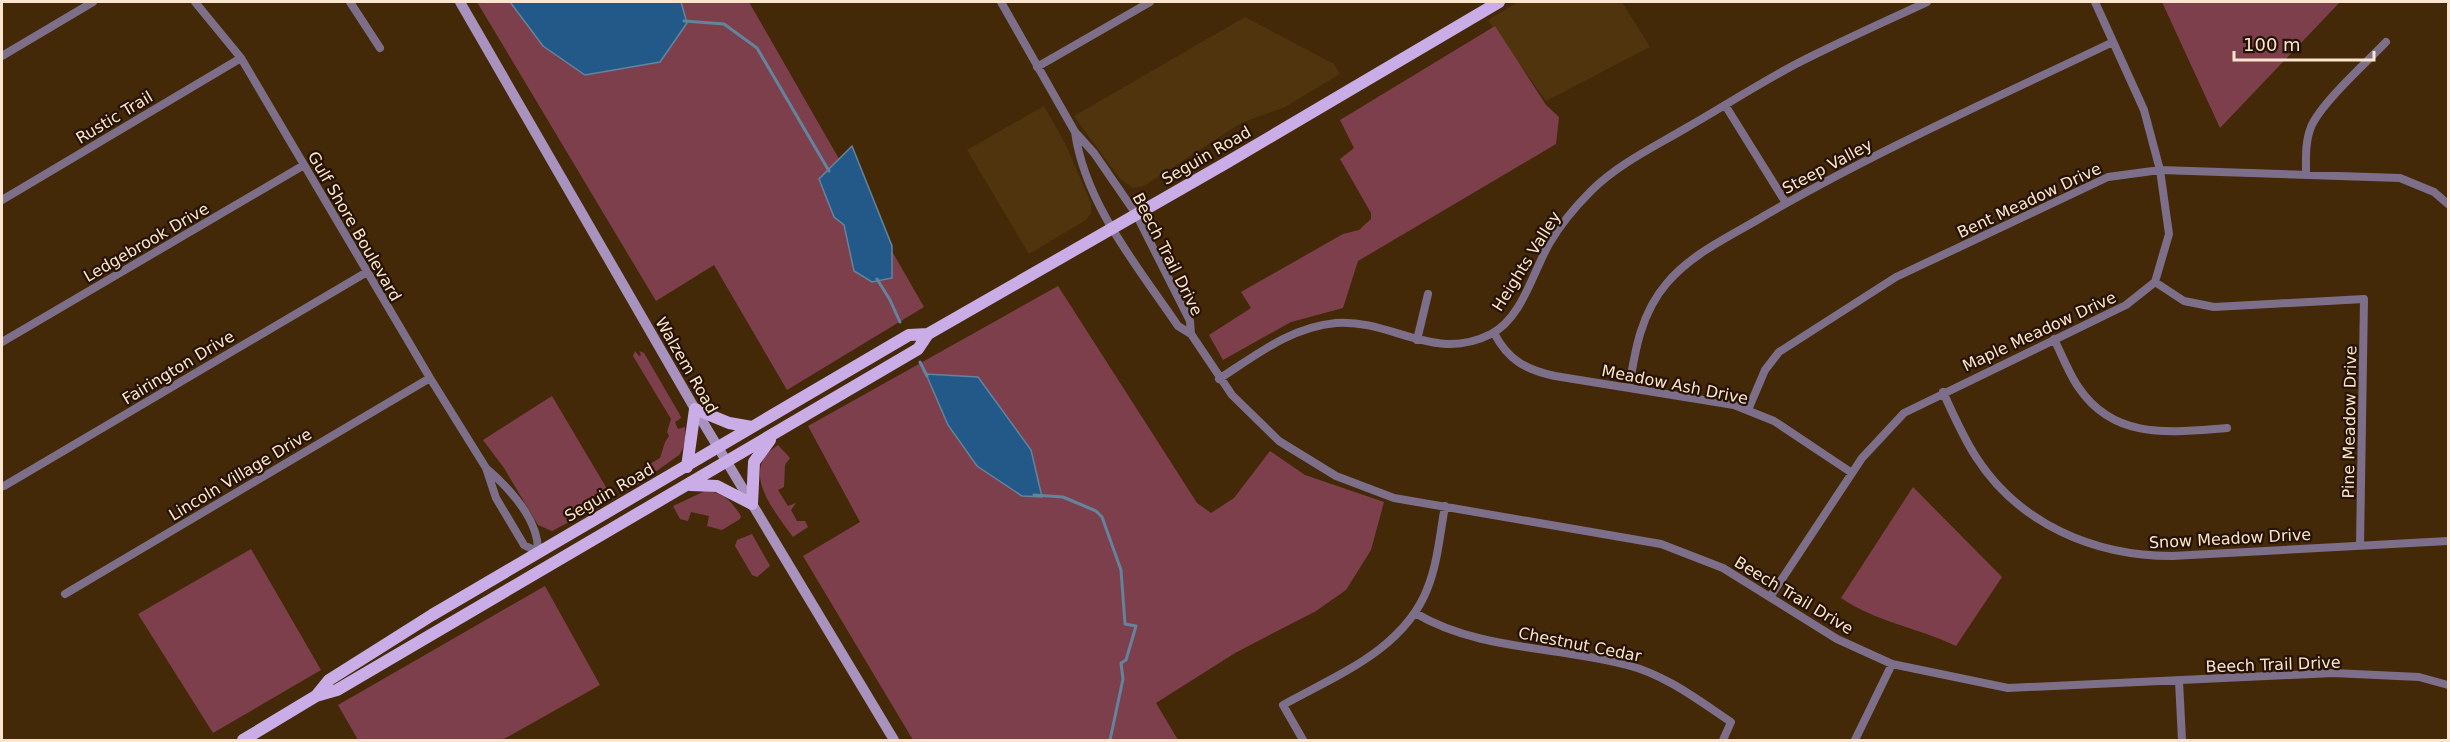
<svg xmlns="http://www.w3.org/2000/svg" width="2450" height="742" font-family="'DejaVu Sans',sans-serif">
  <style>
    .built { fill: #50340d }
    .green { fill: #7e3f4d }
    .water { fill: #235988; stroke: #64839d; stroke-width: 1.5 }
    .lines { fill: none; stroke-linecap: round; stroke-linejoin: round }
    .stream { stroke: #64839d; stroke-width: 3 }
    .street { stroke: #7d6f8a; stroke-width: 8 }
    .secondary { stroke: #a892be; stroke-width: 10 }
    .primary { stroke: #caade6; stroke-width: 12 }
    .labels { text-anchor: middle; stroke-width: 4.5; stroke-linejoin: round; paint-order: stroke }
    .street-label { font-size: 16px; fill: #fce5ce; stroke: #261200 }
  </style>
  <rect width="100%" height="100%" fill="#432907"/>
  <path class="built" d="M1518 2H1622L1650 47 1546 101 1488 20Z
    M1245 17 1334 64 1340 74 1285 107 1241 123 1144 186 1133 188 1120 179 1074 116Z
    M1044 106 1065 143 1091 203V213L1086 220 1029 254 967 150Z"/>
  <path class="green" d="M477 2H749L924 307 787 390 714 265 656 301Z
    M2162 2H2340L2220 128Z
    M1495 26 1546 105 1559 117 1556 144 1358 261 1343 308 1291 322 1223 360 1209 335 1251 308 1241 292 1343 234 1359 230 1371 219V213L1340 159 1354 148 1340 120Z
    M1058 286 1197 503 1211 513 1234 498 1270 451 1305 475 1384 502 1371 550 1346 590 1316 611 1235 653 1156 703 1178 740H913L803 556 860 522 808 426Z
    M635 351 639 356 641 355 639 351 644 353 680 415 681 418 675 422 678 429 685 427C686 437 685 447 679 455L634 487 632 486 636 479 628 480 633 474 660 458 665 442 669 436 667 432 671 419 633 356Z
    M552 396 613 499 552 531 538 525 504 468 483 440Z
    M778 445 790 458 785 465 784 487 778 490 788 506 796 503 791 510 797 521H805L808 527 793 537C774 511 738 469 778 445Z
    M1913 487 2002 577 1956 646C1919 628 1876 622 1841 598Z
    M705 491C724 492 731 501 741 516L740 519 722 530 707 526 709 516 691 512 688 521 680 519 673 506Z
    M752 534 770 566 757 577 752 575 735 546 737 540Z
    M251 549 321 670 213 733 138 614Z
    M545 586 600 685 502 740H358L338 705Z"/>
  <path class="water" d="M510 2H681L687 23 660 62 585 75 543 46Z
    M852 146 892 246V278L872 282 854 271 844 225 834 217 819 179Z
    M926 374 978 377 1031 450 1042 497 1022 496 977 466 948 425Z"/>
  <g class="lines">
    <path class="stream" d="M684 21 724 24 757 48 829 171
      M877 279 890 300 900 322
      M920 362 927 376
      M1034 495 1063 497 1096 511 1102 517 1121 570 1125 624 1136 626 1126 660 1121 663 1123 679 1110 740"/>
    <path class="street" d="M195 2 241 58 430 378 486 468 496 498 524 545 538 552C539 519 509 488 486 468
      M350 2 380 48
      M1001 2 1075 132 1094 153 1136 214 1190 321 1191 334 1232 395 1279 441 1336 476 1394 498 1661 544 1723 568 1837 639 1892 664 2008 688 2333 673 2419 677 2448 685
      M2 56 93 2
      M1037 67 1150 2
      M1725 105 1786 203
      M1075 132C1085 204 1138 267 1178 326L1191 334
      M2306 174C2306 158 2305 142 2311 127 2321 103 2367 62 2386 42
      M2 200 241 58
      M2155 282 2184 301 2214 307 2364 299 2360 545
      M1494 333C1508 360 1526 370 1555 376L1734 405 1774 421 1852 473
      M2054 339C2062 355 2069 374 2079 388 2115 441 2172 432 2227 428
      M1417 340 1428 294
      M2 342 304 165
      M1219 379C1256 355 1291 327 1336 323 1392 319 1434 363 1491 334 1522 318 1533 272 1549 244 1560 225 1576 206 1591 191 1618 164 1654 147 1686 128 1723 107 1758 84 1796 64 1839 42 1884 22 1927 2
      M1629 388C1635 350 1641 313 1667 283 1692 253 1731 236 1764 216 1876 151 1996 98 2113 42
      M1943 392C1953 414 1963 437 1976 457 2019 524 2094 556 2172 556L2448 541
      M1748 410 1765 370 1779 352 1896 277 2108 177 2160 170 2400 178 2434 192 2448 204
      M4 486 367 272
      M65 594 430 378
      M1770 597 1862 458 1904 413 2126 305 2155 282 2169 234 2160 170 2144 110 2095 2
      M1415 613C1479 651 1557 646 1627 665 1666 675 1698 700 1731 722L1723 740
      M2179 681 2182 740
      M1303 740 1283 705C1337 675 1405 649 1428 587 1438 561 1440 533 1445 506
      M1855 740 1892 664"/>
    <path class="secondary" d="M460 2 695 409 894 740"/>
    <path class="primary" d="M687 467 695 409 729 423 752 427
      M690 485 717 486 752 504
      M752 504 754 462 770 440
      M316 696 329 680 432 615 909 335 928 334 1226 163 1499 2
      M243 740 316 696 337 690 918 349 928 334"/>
  </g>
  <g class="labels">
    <g class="street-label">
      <text transform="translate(114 117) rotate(-31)" y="6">Rustic Trail</text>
      <text transform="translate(1206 155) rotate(-30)" y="6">Seguin Road</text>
      <text transform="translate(1827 166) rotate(-28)" y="6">Steep Valley</text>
      <text transform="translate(2029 200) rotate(-25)" y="6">Bent Meadow Drive</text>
      <text transform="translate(355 226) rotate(60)" y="6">Gulf Shore Boulevard</text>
      <text transform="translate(146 242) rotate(-30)" y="6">Ledgebrook Drive</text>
      <text transform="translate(1168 254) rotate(63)" y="6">Beech Trail Drive</text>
      <text transform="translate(1526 261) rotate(-58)" y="6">Heights Valley</text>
      <text transform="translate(2039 331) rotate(-25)" y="6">Maple Meadow Drive</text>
      <text transform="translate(687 365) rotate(60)" y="6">Walzem Road</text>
      <text transform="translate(178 367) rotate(-31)" y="6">Fairington Drive</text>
      <text transform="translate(1675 384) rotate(11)" y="6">Meadow Ash Drive</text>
      <text transform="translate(2349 422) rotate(-89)" y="6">Pine Meadow Drive</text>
      <text transform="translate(240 474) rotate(-31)" y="6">Lincoln Village Drive</text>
      <text transform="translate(609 492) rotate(-30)" y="6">Seguin Road</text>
      <text transform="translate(2230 538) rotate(-3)" y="6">Snow Meadow Drive</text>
      <text transform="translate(1794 595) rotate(31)" y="6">Beech Trail Drive</text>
      <text transform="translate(1580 644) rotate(11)" y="6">Chestnut Cedar</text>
      <text transform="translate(2273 664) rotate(-2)" y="6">Beech Trail Drive</text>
    </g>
  </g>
  <rect width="2450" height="742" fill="none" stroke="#fce5ce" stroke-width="6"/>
  <path d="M2234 51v9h140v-9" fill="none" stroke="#fce5ce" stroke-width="3"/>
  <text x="2243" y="51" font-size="18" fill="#fce5ce" stroke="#261200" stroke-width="4.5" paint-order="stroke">100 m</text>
</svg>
